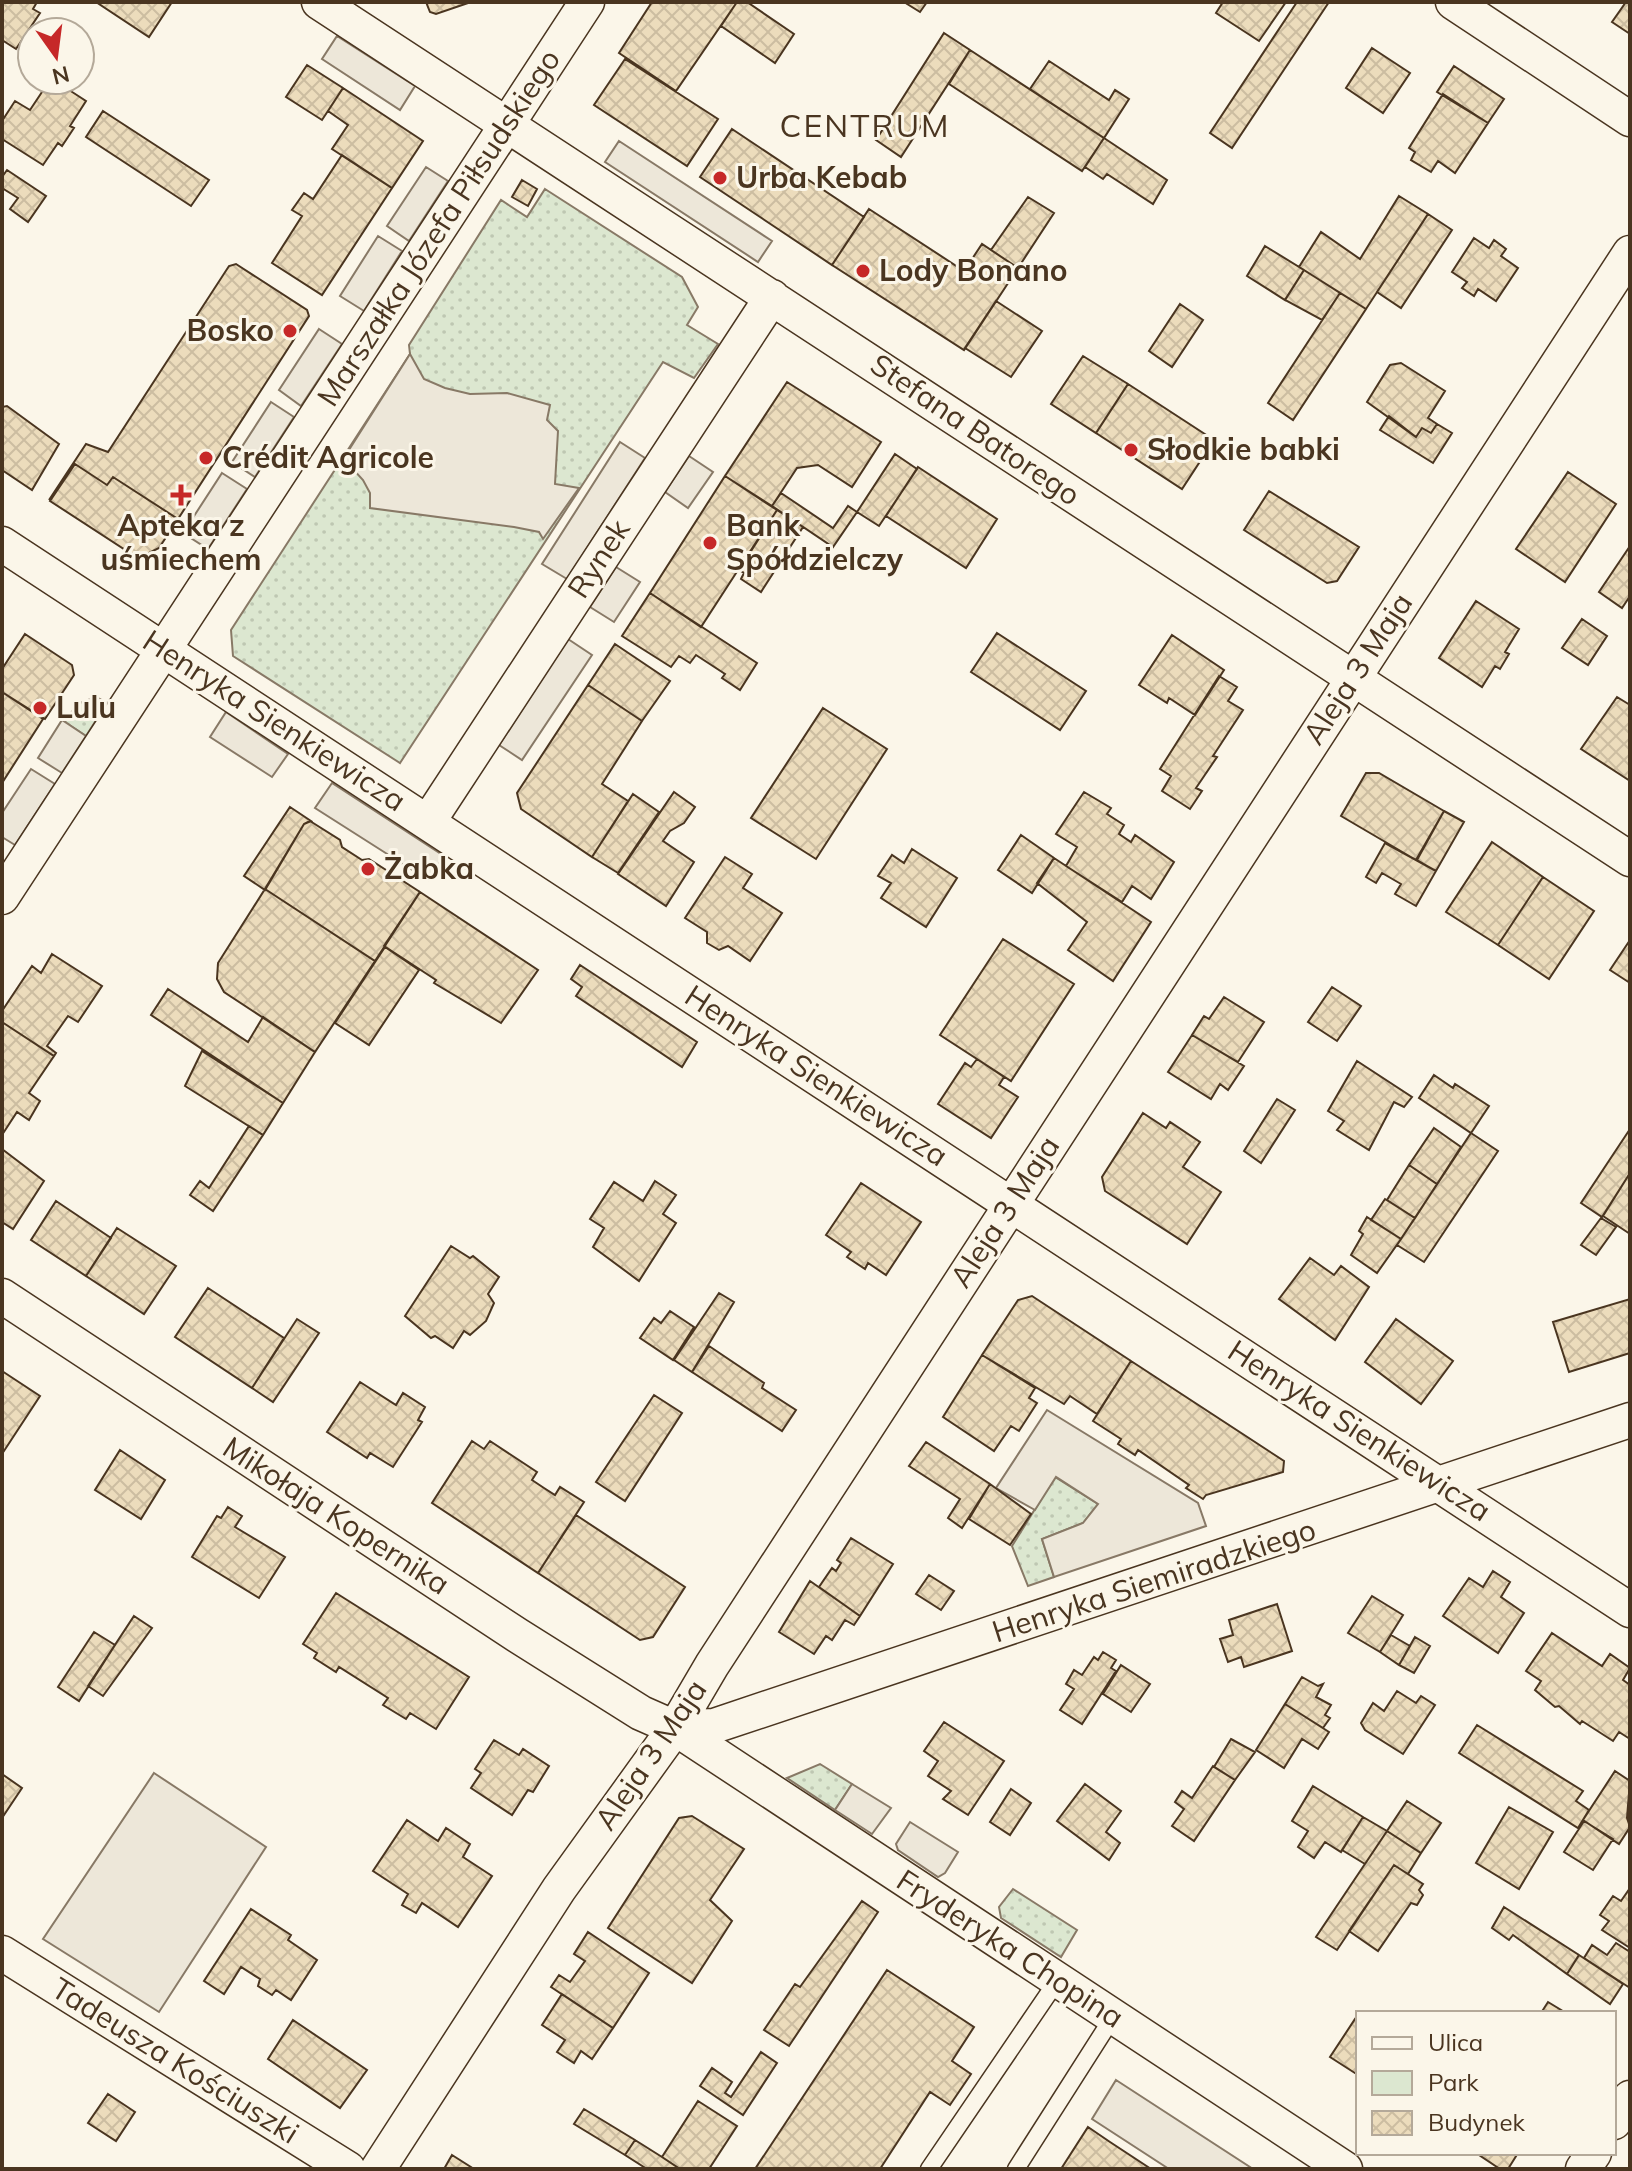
<svg xmlns="http://www.w3.org/2000/svg" width="1632" height="2171" font-family="Mulish,sans-serif">
  <style>
    .green { fill: url(#green-dots); stroke: #887966; stroke-width: 2 }
    .parking { fill: #ede7d9; stroke: #887966; stroke-width: 2 }
    .building { fill: url(#building-cross-hatch); stroke: #4a3520; stroke-width: 2 }
    .lines { fill: none; stroke-linecap: round; stroke-linejoin: round }
    .service-casing { stroke: #4a3520; stroke-width: 19 }
    .minor-casing { stroke: #4a3520; stroke-width: 37 }
    .service { stroke: #fbf6e9; stroke-width: 16 }
    .minor { stroke: #fbf6e9; stroke-width: 34 }
    .poi-dot { fill: #c62828; stroke: #fbf6e9; stroke-width: 3 }
    .labels { text-anchor: middle; stroke-width: 6; stroke-linejoin: round; paint-order: stroke }
    .poi-label { font-size: 30px; font-weight: bold; fill: #4a3520; stroke: #fbf6e9; text-anchor: start }
    .street-label { font-size: 30px; fill: #4a3520; stroke: #fbf6e9 }
    .neighbourhood-label { font-size: 32px; letter-spacing: 2px; fill: #4a3520; stroke: #fbf6e9 }
  </style>
  <defs>
    <pattern id="green-dots" width="8" height="8" patternUnits="userSpaceOnUse" patternTransform="scale(2)"><rect width="8" height="8" fill="#dce7d0"/><path d="M2 2h.1M6 6h.1" fill="none" stroke="#bec7b2" stroke-width="1.8" stroke-linecap="round"/></pattern>
    <pattern id="building-cross-hatch" width="8" height="8" patternUnits="userSpaceOnUse" patternTransform="scale(2)"><rect width="8" height="8" fill="#ecdcbc"/><path d="M0 0l8 8M0 8l8-8" fill="none" stroke="#ccbda1"/></pattern>
  </defs>
  <rect width="100%" height="100%" fill="#fbf6e9"/>
  <path class="green" d="M545 189 682 277 698 307 687 325 718 344 694 378 663 362 400 763 233 656 231 630 410 354 409 345 501 200 527 217Z
    M96 697 107 703 86 736 65 722 77 704Z
    M1055 1477 1098 1504 1083 1523 1042 1539 1054 1577 1028 1586 1012 1546Z
    M820 1764 852 1784 835 1810 787 1778Z
    M1013 1889 1077 1930 1061 1957 1001 1918 999 1907Z"/>
  <path class="parking" d="M337 36 415 86 400 110 322 59Z
    M619 141 772 241 758 262 605 162Z
    M426 167 448 181 409 241 387 226Z
    M378 236 402 251 364 311 340 296Z
    M319 329 342 344 301 406 279 390Z
    M410 354 424 379 445 388 470 394 507 393 550 405 547 420 558 431 555 484 579 488 543 539 539 532 514 527 370 508V493L363 480 353 469 340 464Z
    M271 402 294 417 255 477 232 462Z
    M620 442 645 458 567 579 542 564Z
    M689 456 713 472 688 508 665 492Z
    M222 473 247 489 208 549 183 533Z
    M616 567 640 582 614 622 590 607Z
    M568 639 592 655 522 760 499 745Z
    M226 712 288 754 272 777 210 737Z
    M62 720 86 736 62 773 38 758Z
    M31 769 55 784 15 845 2 837V813Z
    M332 783 444 856 428 880 315 808Z
    M1047 1410 1198 1503 1206 1526 1054 1577 1042 1539 1083 1523 1098 1504 1056 1477 1035 1510 996 1488Z
    M154 1773 266 1847 159 2012 43 1939Z
    M852 1784 891 1808 872 1834 835 1810Z
    M910 1822 958 1852 945 1873 938 1877 898 1850 896 1844Z
    M1116 2080 1253 2169H1169L1092 2119Z"/>
  <path class="building" d="M2 2H37L33 9 40 13 16 49 2 40Z
    M96 2H172L149 37Z
    M426 2H471L436 14 430 12Z
    M737 2 676 91 619 53 652 2Z
    M737 2H747L794 34 775 63 721 26Z
    M904 2H927L920 12Z
    M1223 2H1286L1259 41 1216 13Z
    M1297 2H1329L1232 148 1210 133Z
    M1626 2H1630V34L1612 22Z
    M944 33 970 50 901 157 876 140Z
    M1372 48 1410 73 1383 113 1346 88Z
    M970 50 1104 138 1082 171 949 84Z
    M625 59 718 119 687 166 594 105Z
    M1049 61 1109 100 1115 90 1129 99 1104 138 1030 89Z
    M307 65 343 88 322 120 286 97Z
    M1454 66 1504 99 1488 123 1437 92Z
    M50 80H70L66 88 86 101 70 126 74 128 62 146 58 143 43 165 2 139V121L15 101 30 110Z
    M343 88 423 141 392 188 332 149 348 125 328 111Z
    M1443 94 1488 123 1455 173 1438 161 1431 172 1411 160 1415 152 1409 148Z
    M103 111 209 180 191 206 86 137Z
    M732 129 864 217 832 265 700 177Z
    M1104 138 1167 180 1153 204 1107 174 1103 179 1085 167Z
    M342 155 392 188 322 295 272 263 302 216 292 210 304 193 313 199Z
    M7 170 46 196 28 222 10 209 18 198 2 188V177Z
    M522 180 537 189 528 206 512 197Z
    M1399 196 1428 214 1366 309 1299 267 1321 232 1360 259Z
    M1028 197 1054 213 1018 268 991 250Z
    M869 209 964 271 982 244 1018 268 964 350 832 265Z
    M1428 214 1452 230 1401 308 1377 292Z
    M1474 238 1489 248 1494 240 1506 249 1501 256 1518 268 1496 301 1478 289 1474 296 1462 288 1467 282 1452 272Z
    M1265 246 1304 270 1285 300 1247 276Z
    M236 264 307 310 309 316 178 519 113 477 107 485 75 464 49 500 86 444 108 452 229 266Z
    M1304 270 1340 293 1322 320 1285 300Z
    M1340 293 1366 309 1293 420 1268 403Z
    M996 301 1042 331 1011 377 965 348Z
    M1180 304 1203 320 1172 367 1149 351Z
    M1083 356 1128 384 1096 433 1051 404Z
    M1401 363 1445 391 1428 418 1437 424 1431 433 1422 428 1416 437 1367 402 1390 365Z
    M787 382 881 442 852 487 818 465 797 468 772 506 725 476Z
    M1128 384 1214 440 1182 489 1096 433Z
    M7 406 59 444 32 490 2 470V407Z
    M1389 416 1416 437 1422 428 1431 433 1437 424 1452 433 1433 463 1380 430Z
    M895 454 917 469 879 526 857 512Z
    M75 464 107 485 113 477 178 519 159 548 145 555 130 553 50 501Z
    M918 467 997 519 966 568 886 516Z
    M1568 472 1616 504 1565 582 1516 549Z
    M725 476 777 510 701 627 650 593Z
    M1269 491 1359 547 1337 581 1327 583 1244 530Z
    M781 493 833 528 848 506 857 512 833 547 772 506Z
    M777 510 803 527 761 592 741 579 744 573 739 570Z
    M1630 546V596L1622 608 1599 592Z
    M650 593 757 663 740 690 722 678 725 674 696 655 690 663 679 656 671 667 622 636Z
    M1476 601 1519 629 1505 652 1509 654 1500 669 1495 666 1482 687 1439 658Z
    M1582 619 1607 636 1588 665 1562 648Z
    M997 633 1086 691 1060 730 971 672Z
    M25 634 72 665 74 675 45 719 2 692V669Z
    M1172 635 1224 670 1195 715 1169 698 1167 703 1139 685Z
    M615 644 670 681 642 721 588 685Z
    M1219 676 1237 687 1228 701 1243 710 1213 756 1217 757 1196 788 1202 791 1190 809 1162 791 1171 776 1160 769Z
    M588 685 642 721 602 784 628 801 592 857 521 809 517 793Z
    M2 692 43 719 2 783Z
    M1617 697 1630 705V781L1581 749Z
    M823 708 887 749 816 859 751 818Z
    M1366 773H1379L1444 811 1416 860 1341 816Z
    M674 792 695 807 684 823 670 831 663 841 694 862 666 906 618 874Z
    M1084 792 1111 808 1107 814 1124 825 1119 834 1131 842 1135 835 1174 862 1151 899 1132 886 1122 902 1066 866 1077 847 1056 834Z
    M633 794 659 812 618 873 592 857Z
    M290 807 311 821 304 824 265 890 244 876Z
    M1444 811 1464 822 1436 871 1417 860Z
    M310 821 340 840 342 847 362 860 369 859 420 892 375 961 265 889 304 824Z
    M1021 835 1054 858 1032 893 998 870Z
    M1492 842 1543 877 1498 945 1446 912Z
    M1385 843 1436 871 1416 906 1395 894 1401 884 1382 873 1376 883 1366 877Z
    M912 849 957 878 926 927 881 898 891 883 878 876 892 855 904 863Z
    M725 857 752 874 743 888 782 913 750 961 728 946 719 950 707 943V932L685 918Z
    M1054 858 1151 922 1113 981 1068 950 1087 922 1037 883Z
    M1543 877 1594 911 1549 979 1498 945Z
    M265 889 375 961 315 1052 224 992 217 979 218 963Z
    M420 892 538 970 501 1023 434 983 436 980 384 946Z
    M1003 939 1074 984 1011 1081 940 1035Z
    M1630 940V983L1610 970Z
    M385 947 419 970 369 1045 335 1023Z
    M52 954 102 986 78 1022 68 1016 47 1046 56 1053 54 1056 2 1022V1011L32 966 41 973Z
    M580 965 697 1042 682 1067 576 996 582 987 571 979Z
    M1332 987 1361 1006 1337 1041 1308 1022Z
    M168 989 248 1042 263 1017 315 1052 283 1103 151 1015Z
    M1224 997 1264 1022 1238 1062 1192 1035 1204 1016 1209 1019Z
    M2 1022 54 1056 29 1093 40 1101 29 1120 17 1112 2 1135Z
    M1192 1035 1244 1066 1228 1090 1220 1084 1211 1099 1168 1072Z
    M202 1051 283 1103 263 1135 185 1086Z
    M977 1059 1004 1077 999 1085 1018 1097 991 1138 938 1104 965 1063 971 1067Z
    M1357 1061 1412 1097 1404 1107 1394 1102 1369 1150 1337 1130 1344 1121 1328 1111Z
    M1434 1075 1453 1088 1455 1084 1489 1106 1471 1133 1419 1098Z
    M1277 1099 1295 1110 1261 1163 1244 1151Z
    M1143 1113 1166 1128 1170 1122 1200 1142 1183 1167 1221 1192 1187 1244 1105 1191 1102 1177Z
    M249 1126 263 1135 213 1211 190 1195 200 1181 209 1188Z
    M1434 1128 1461 1147 1437 1184 1409 1165Z
    M1630 1129V1173L1602 1217 1581 1203Z
    M1471 1133 1498 1151 1424 1262 1397 1245Z
    M2 1149 44 1181 13 1229 2 1222Z
    M1409 1165 1437 1184 1415 1218 1387 1200Z
    M1630 1173V1234L1603 1216Z
    M655 1181 676 1195 663 1214 676 1223 639 1281 593 1247 604 1228 590 1219 614 1182 643 1201Z
    M861 1183 921 1222 886 1275 868 1263 865 1269 847 1257 851 1252 826 1235Z
    M1385 1199 1415 1218 1401 1239 1371 1220Z
    M56 1201 111 1238 86 1276 31 1240Z
    M1367 1217 1401 1239 1377 1273 1351 1255 1363 1234 1359 1231Z
    M1601 1218 1616 1227 1596 1255 1581 1245Z
    M117 1228 176 1266 144 1314 86 1276Z
    M451 1246 470 1258 473 1256 499 1277 488 1294 494 1303 486 1321 470 1335 464 1331 453 1348 435 1336 431 1338 405 1316Z
    M1310 1258 1334 1275 1341 1266 1369 1287 1335 1340 1279 1299Z
    M208 1288 284 1338 252 1388 175 1337Z
    M719 1293 734 1302 692 1372 674 1360Z
    M1032 1296 1131 1361 1097 1414 1070 1396 1064 1404 982 1355 1018 1300Z
    M1630 1299V1353L1569 1372 1553 1322Z
    M670 1311 694 1327 673 1360 640 1338 654 1318 661 1323Z
    M297 1319 319 1333 273 1402 252 1388Z
    M1396 1319 1453 1361 1421 1404 1365 1362Z
    M709 1346 764 1383 762 1388 796 1410 782 1431 692 1372Z
    M982 1355 1035 1388 1029 1398 1037 1403 1019 1431 1011 1426 994 1451 943 1417Z
    M1131 1361 1284 1461 1283 1472 1206 1495 1203 1499 1186 1488 1189 1485 1138 1450 1135 1455 1118 1444 1121 1439 1093 1421Z
    M2 1371 40 1396 2 1454Z
    M360 1382 396 1405 403 1393 425 1407 418 1420 422 1422 393 1467 370 1453 367 1458 327 1432Z
    M654 1395 682 1413 625 1501 596 1482Z
    M472 1441 484 1449 490 1441 537 1472 532 1480 544 1488 555 1495 560 1487 584 1502 538 1573 432 1503Z
    M926 1442 990 1484 962 1528 948 1518 960 1499 909 1466Z
    M120 1450 165 1480 141 1519 95 1490Z
    M990 1484 1031 1514 1010 1545 969 1519Z
    M228 1507 242 1516 235 1527 285 1557 259 1598 192 1557 217 1516 221 1518Z
    M576 1515 685 1587 653 1637 640 1640 538 1573Z
    M851 1538 893 1564 860 1616 819 1587 832 1568 836 1571 841 1563 837 1560Z
    M1493 1571 1510 1582 1501 1597 1524 1613 1498 1653 1443 1616 1469 1578 1483 1587Z
    M929 1575 954 1591 941 1610 916 1594Z
    M810 1581 860 1616 854 1625 845 1620 832 1640 826 1636 814 1654 779 1632Z
    M336 1593 469 1677 436 1729 410 1713 406 1719 383 1705 388 1698 339 1667 336 1672 314 1658 317 1653 303 1644Z
    M1372 1596 1403 1615 1380 1652 1348 1633Z
    M1277 1604 1292 1651 1244 1667 1241 1657 1228 1662 1220 1639 1233 1635 1229 1620Z
    M134 1616 152 1628 103 1696 88 1686Z
    M94 1632 115 1645 79 1701 58 1687Z
    M1552 1633 1602 1666 1610 1654 1630 1668 1623 1680 1630 1685V1739L1619 1732 1613 1741 1582 1721 1580 1724 1559 1706 1555 1707 1535 1690 1541 1681 1526 1671Z
    M1391 1635 1410 1646 1399 1665 1380 1652Z
    M1415 1637 1430 1646 1414 1673 1399 1665Z
    M1103 1652 1116 1660 1111 1668 1116 1671 1082 1724 1060 1710 1074 1689 1066 1684 1074 1670 1082 1675 1094 1657 1098 1660Z
    M1121 1665 1150 1684 1131 1712 1103 1694Z
    M1302 1677 1318 1686 1323 1684 1316 1697 1331 1705 1325 1715 1330 1718 1323 1728 1285 1704Z
    M1397 1691 1416 1703 1421 1696 1435 1705 1403 1754 1365 1730 1361 1723 1373 1703 1384 1711Z
    M1285 1704 1329 1732 1318 1749 1302 1739 1284 1768 1256 1750Z
    M944 1722 1004 1761 968 1815 943 1799 951 1791 928 1776 938 1761 924 1751Z
    M1477 1725 1583 1791 1576 1801 1589 1810 1578 1828 1459 1753Z
    M1231 1739 1255 1752 1235 1780 1214 1767Z
    M494 1740 519 1755 523 1749 549 1766 533 1792 528 1790 512 1815 471 1788 481 1773 475 1769Z
    M1213 1766 1235 1780 1194 1841 1172 1826 1184 1809 1175 1802 1182 1791 1192 1798Z
    M1615 1771 1630 1781 1627 1818 1630 1827 1619 1844 1583 1820Z
    M2 1774 22 1788 2 1818Z
    M1085 1784 1121 1811 1106 1832 1120 1843 1109 1860 1057 1821Z
    M1313 1786 1363 1817 1341 1852 1325 1842 1314 1858 1298 1847 1308 1831 1292 1821Z
    M1011 1789 1031 1803 1010 1835 990 1822Z
    M1407 1801 1441 1823 1421 1853 1387 1831Z
    M1509 1807 1553 1832 1519 1889 1476 1863Z
    M692 1816 744 1849 710 1900 732 1921 692 1983 608 1928 679 1818Z
    M1363 1817 1387 1831 1365 1864 1342 1850Z
    M407 1820 438 1841 446 1828 470 1844 463 1857 492 1876 458 1927 422 1903 416 1913 402 1905 408 1894 373 1871Z
    M1584 1821 1613 1839 1593 1870 1564 1852Z
    M1387 1831 1421 1853 1408 1874 1394 1865 1337 1950 1316 1937Z
    M1394 1865 1423 1884 1419 1890 1423 1895 1417 1905 1411 1903 1378 1951 1349 1931Z
    M1630 1888V1948L1602 1930 1609 1921 1600 1915 1613 1896 1621 1901Z
    M862 1901 878 1912 789 2046 764 2030 795 1984 800 1987Z
    M1504 1907 1579 1955 1567 1974 1513 1935 1509 1940 1492 1928Z
    M251 1909 291 1935 288 1940 317 1960 291 2000 276 1990 272 1995 258 1986 260 1979 241 1967 224 1994 204 1981Z
    M588 1932 649 1973 613 2028 551 1987 559 1975 570 1982 585 1961 574 1954Z
    M1616 1943 1630 1952V1988L1584 1958 1592 1945 1607 1955Z
    M1579 1955 1623 1984 1610 2004 1567 1974Z
    M887 1970 974 2027 952 2061 971 2074 950 2105 930 2092 880 2169H755Z
    M562 1994 613 2028 592 2059 581 2051 574 2063 557 2052 565 2040 542 2025Z
    M1548 2002 1566 2013H1541Z
    M1355 2019 1358 2021V2075L1330 2057Z
    M293 2020 367 2070 340 2108 268 2059Z
    M761 2052 777 2063 743 2115 700 2086 712 2068 732 2082 725 2093 731 2097Z
    M108 2094 135 2112 116 2141 88 2123Z
    M698 2101 737 2126 709 2169H680L662 2157Z
    M584 2109 635 2140 625 2155 574 2124Z
    M1088 2127 1110 2142 1151 2169H1061Z
    M635 2140 662 2157 680 2169H647L625 2155Z
    M1476 2153H1518L1508 2169H1500Z
    M452 2155 474 2169H444Z"/>
  <g class="lines">
    <g class="service-casing">
      <path id="service" d="M929 2169 1057 1981
        M1016 2169 1113 2017"/>
    </g>
    <g class="minor-casing">
      <path id="minor" d="M319 2 1630 859
        M1453 2 1630 119
        M2 544 1630 1610
        M428 822 772 297
        M2 897 587 2
        M2 1296 517 1635 641 1713 675 1728 1345 2169
        M675 1728 714 1726 1630 1420
        M2 1953 348 2169
        M1614 2122 1630 2098
        M378 2169 559 1889 675 1728 712 1665 1630 253
        M1583 2169 1594 2153"/>
    </g>
    <use href="#service" class="service"/>
    <use href="#minor" class="minor"/>
  </g>
  <g class="poi-dot">
    <circle cx="720" cy="178" r="8"/>
    <circle cx="863" cy="271" r="8"/>
    <circle cx="290" cy="331" r="8"/>
    <circle cx="1131" cy="450" r="8"/>
    <circle cx="206" cy="458" r="8"/>
    <path d="M177 483h8v8h8v8h-8v8h-8v-8h-8v-8h8z"/>
    <circle cx="710" cy="543" r="8"/>
    <circle cx="40" cy="708" r="8"/>
    <circle cx="368" cy="869" r="8"/>
  </g>
  <g class="labels">
    <g class="poi-label">
      <text x="736" y="188">Urba Kebab</text>
      <text x="879" y="281">Lody Bonano</text>
      <text x="274" y="341" text-anchor="end">Bosko</text>
      <text x="1147" y="460">Słodkie babki</text>
      <text x="222" y="468">Crédit Agricole</text>
      <text x="181" y="536" text-anchor="middle">Apteka z<tspan x="181" dy="34">uśmiechem</tspan></text>
      <text x="726" y="536">Bank<tspan x="726" dy="34">Spółdzielczy</tspan></text>
      <text x="56" y="718">Lulu</text>
      <text x="384" y="879">Żabka</text>
    </g>
    <g class="street-label">
      <text transform="translate(439 228) rotate(-57)" y="10">Marszałka Józefa Piłsudskiego</text>
      <text transform="translate(975 430) rotate(34)" y="10">Stefana Batorego</text>
      <text transform="translate(599 559) rotate(-57)" y="10">Rynek</text>
      <text transform="translate(1358 669) rotate(-57)" y="10">Aleja 3 Maja</text>
      <text transform="translate(274 721) rotate(33)" y="10">Henryka Sienkiewicza</text>
      <text transform="translate(816 1076) rotate(33)" y="10">Henryka Sienkiewicza</text>
      <text transform="translate(1005 1212) rotate(-57)" y="10">Aleja 3 Maja</text>
      <text transform="translate(1359 1431) rotate(33)" y="10">Henryka Sienkiewicza</text>
      <text transform="translate(336 1516) rotate(33)" y="10">Mikołaja Kopernika</text>
      <text transform="translate(1154 1581) rotate(-18)" y="10">Henryka Siemiradzkiego</text>
      <text transform="translate(651 1755) rotate(-56)" y="10">Aleja 3 Maja</text>
      <text transform="translate(1010 1949) rotate(33)" y="10">Fryderyka Chopina</text>
      <text transform="translate(175 2061) rotate(32)" y="10">Tadeusza Kościuszki</text>
    </g>
    <g class="neighbourhood-label">
      <text x="865" y="137">CENTRUM</text>
    </g>
  </g>
  <rect width="1632" height="2171" fill="none" stroke="#4a3520" stroke-width="8"/>
  <rect x="1356" y="2011" width="260" height="144" fill="#fbf6e9" stroke="#b4a999" stroke-width="2"/>
  <rect x="1372" y="2037" width="40" height="12" fill="#fbf6e9" stroke="#b4a999" stroke-width="2"/>
  <text x="1428" y="2051" font-size="24" fill="#4a3520">Ulica</text>
  <rect x="1372" y="2071" width="40" height="24" fill="#dce7d0" stroke="#b4a999" stroke-width="2"/>
  <text x="1428" y="2091" font-size="24" fill="#4a3520">Park</text>
  <rect x="1372" y="2111" width="40" height="24" fill="url(#building-cross-hatch)" stroke="#b4a999" stroke-width="2"/>
  <text x="1428" y="2131" font-size="24" fill="#4a3520">Budynek</text>
  <g transform="translate(56 56) rotate(166)"><circle r="38" fill="#fbf6e9" stroke="#b4a999" stroke-width="2"/>
  <path d="M0-6L14 30L0 20L-14 30Z" fill="#c62828"/>
  <text y="-12" font-size="22" font-weight="bold" text-anchor="middle" fill="#4a3520">N</text>
  </g>
</svg>
